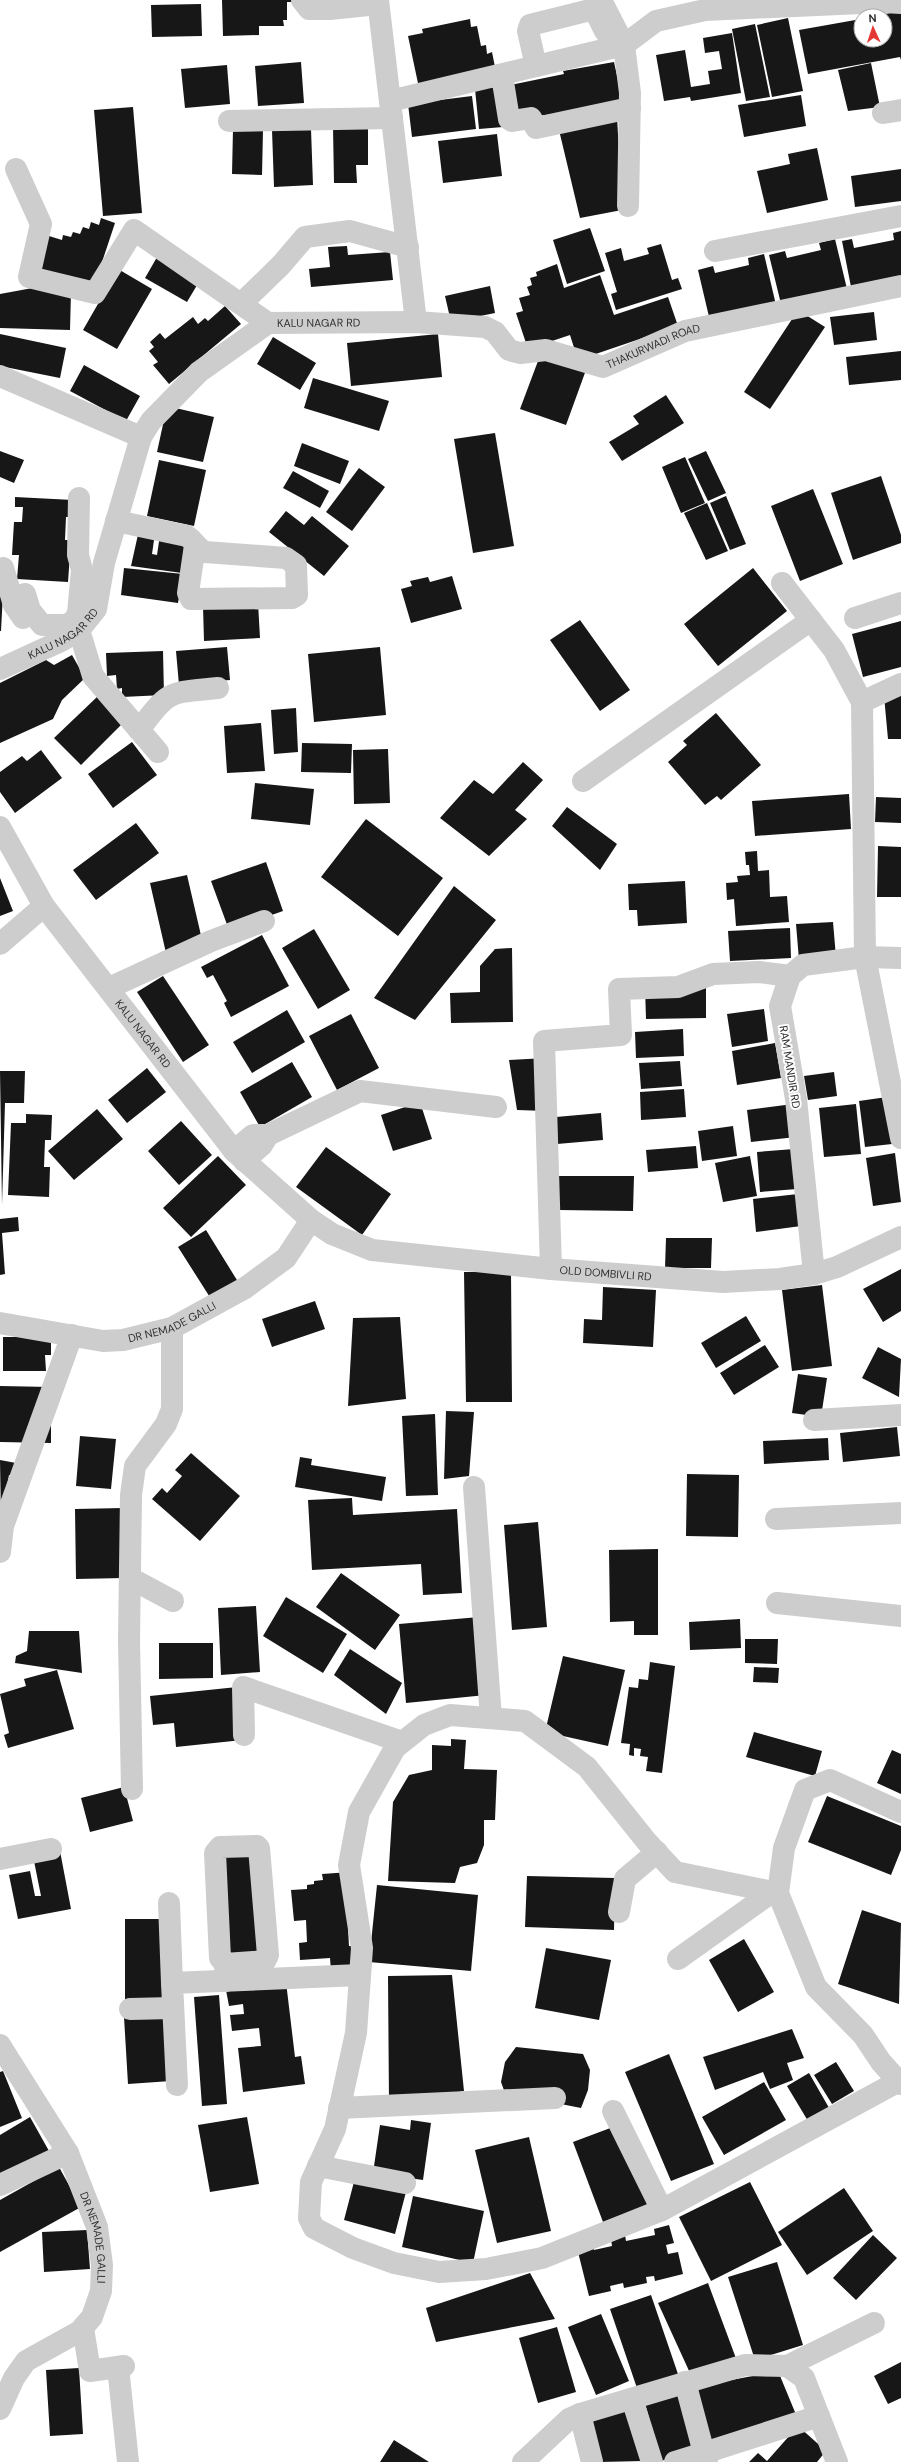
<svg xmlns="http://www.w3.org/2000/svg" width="901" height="2462" font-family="'DM Sans',sans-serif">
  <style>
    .building { fill: #171717 }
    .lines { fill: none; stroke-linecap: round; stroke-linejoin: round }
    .minor { stroke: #cdcdcd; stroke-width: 22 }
    .labels { text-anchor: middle; stroke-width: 4; stroke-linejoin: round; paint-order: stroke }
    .street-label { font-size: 11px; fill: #303030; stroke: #fff }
  </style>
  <rect width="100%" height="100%" fill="#fff"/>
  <path class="building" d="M222 0H292V2H287V20H283L284 26H259V35L223 36Z
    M201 4 202 36 152 37 151 5Z
    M901 11V60L900 57 808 74 799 30 861 19V40H885V16L880 15Z
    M788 18 803 91 772 97 757 25Z
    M470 19 471 27 477 26 481 46 486 45 487 54 492 52 496 72 419 88 408 36 423 33 422 29Z
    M755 24 770 97 746 101 732 29Z
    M732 33 741 93 691 101 690 97 664 101 656 55 685 50 691 87 710 84 708 71 722 69 719 51 705 53 703 38Z
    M301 62 304 103 258 106 255 66Z
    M614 62 624 108 512 118 505 86 564 74 563 71Z
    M871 63 880 107 848 111 838 70Z
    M227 65 230 104 185 108 181 69Z
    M499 87 503 127 479 129 475 89Z
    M801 95 806 126 744 137 738 105Z
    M472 96 476 129 412 137 408 104Z
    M133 107 142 213 103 216 94 110Z
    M617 116 622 210 580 218 559 130Z
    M368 126V165H356L357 183H334L333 127Z
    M233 129 263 130 262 175 232 174Z
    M311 129 313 185 274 187 272 130Z
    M497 134 502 176 443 183 438 141Z
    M817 148 828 200 767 213 757 171 790 164 788 154Z
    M901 169V201L855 207 851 176Z
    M101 218 115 223 94 286 35 271 49 236 62 240 63 235 71 237 73 232 80 234 83 227 89 229 91 222 99 225Z
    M590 228 605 271 567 284 553 240Z
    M901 231V283L852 292 842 241 852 239 854 248 894 240 893 233Z
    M835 239 848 293 782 308 769 255 785 251 787 258 821 250 819 243Z
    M661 244 672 280 678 278 682 289 616 310 611 294 617 292 605 253 621 248 624 261 649 254 647 248Z
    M164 245 206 270 187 302 145 278Z
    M347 246 348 255 390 252 393 280 311 287 309 269 330 267 328 247Z
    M764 254 776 305 710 321 698 270 713 266 715 273 749 265 748 258Z
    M557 264 564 288 600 275 614 315 668 297 678 326 578 360 570 335 528 349 516 313 523 311 519 298 530 295 527 287 532 285 530 278 537 276 536 272Z
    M118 269 152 289 117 349 83 330Z
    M490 286 495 313 451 322 445 296Z
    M38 287 71 292 70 330 0 328V294Z
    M225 306 241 324 169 384 153 365 158 362 149 351 154 347 150 342 160 333 165 339 193 317 198 324 205 318 208 321Z
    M798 310 825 327 770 409 744 392Z
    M874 312 877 340 834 345 830 317Z
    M0 334 66 348 60 378 0 366Z
    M438 334 442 377 351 386 347 343Z
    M273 337 316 363 300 390 257 364Z
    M901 351V380L849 385 846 357Z
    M541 353 586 370 566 425 520 409Z
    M84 365 140 396 126 421 70 391Z
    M313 378 389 401 379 431 304 408Z
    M666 395 684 423 622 461 609 442 639 424 633 416Z
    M167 406 214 417 203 462 157 452Z
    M495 433 514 546 473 553 454 439Z
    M302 443 349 461 340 484 294 466Z
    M0 451 24 460 14 483 0 477Z
    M706 451 726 493 708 501 688 459Z
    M685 457 705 503 681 513 662 467Z
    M159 460 206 470 194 526 147 516Z
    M359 468 385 487 352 531 326 512Z
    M293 471 329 491 320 508 283 488Z
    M881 476 901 535V543L853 560 831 493Z
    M813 489 843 564 800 581 771 506Z
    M726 496 746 544 730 550 710 503Z
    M15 497 73 500 72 517H66L65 540H71L68 582 17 579 19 555H12L14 522H22L23 507H15Z
    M707 503 728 551 706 560 684 513Z
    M286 511 304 525 312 516 349 546 324 576 269 532Z
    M139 530 155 533 152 554 157 555 160 535 187 537 182 573 131 566Z
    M124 568 183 574 178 603 121 595Z
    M753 568 787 611 718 666 684 624Z
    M452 576 462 609 411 623 401 589 412 586 410 581 428 577 430 582Z
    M0 593H3L1 631H0Z
    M258 603 260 638 204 641 203 606Z
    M580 620 630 690 600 711 550 640Z
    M901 621V667L863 677 852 634Z
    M227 647 230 680 179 685 176 651Z
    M380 647 386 715 314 722 308 654Z
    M163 651 164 695 122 697V688L117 689 116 675 107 676 106 653Z
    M72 655 85 678 62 700 53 719 0 743V683L46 660 54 665Z
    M901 694V739H888L884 696Z
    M97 697 123 723 81 765 54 738Z
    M296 708 298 752 274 754 271 710Z
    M716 713 761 765 721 800 717 796 705 805 668 762 687 745 683 741Z
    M261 723 265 771 227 773 224 726Z
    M132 742 157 775 113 808 88 774Z
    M302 743 352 744 351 773 301 772Z
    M388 749 390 803 354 804 353 750Z
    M41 750 62 778 15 813 0 792V772L22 756 27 761Z
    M523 762 543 780 515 810 527 819 489 856 440 818 474 780 493 794Z
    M255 783 314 789 310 825 251 819Z
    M849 794 851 829 755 836 752 801Z
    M876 797 901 798V823L875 822Z
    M567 807 617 844 600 870 552 826Z
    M366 819 443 878 398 936 321 877Z
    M136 823 159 853 96 900 73 870Z
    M878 846 901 847V897H877Z
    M757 851 758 871 769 870 770 897 787 896 789 922 736 926 734 899 727 900 726 883 738 882 737 876 750 875 749 865H746L745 852Z
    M266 862 283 911 229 930 211 881Z
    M187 875 203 944 166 953 150 883Z
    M0 878 13 911 0 916Z
    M685 881 687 923 638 926 637 910H629L628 884Z
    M454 886 496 920 415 1020 374 998Z
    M833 922 836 957 799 960 796 924Z
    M790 928 791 958 730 961 728 931Z
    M314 929 350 990 318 1009 282 948Z
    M262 935 289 986 231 1017 224 1003 227 1001 213 975 207 978 201 967Z
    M512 948 513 1022 451 1023 450 993 480 992V966L495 949Z
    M163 976 209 1045 183 1062 137 992Z
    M706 986V1018L646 1019 645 987Z
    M764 1009 768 1041 732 1047 727 1014Z
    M287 1010 305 1042 252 1073 233 1042Z
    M351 1014 379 1068 337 1090 309 1036Z
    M683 1029 684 1056 636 1058 635 1032Z
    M775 1043 781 1078 737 1085 732 1051Z
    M546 1058V1111L517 1110 509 1060Z
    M680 1061 682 1086 641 1089 639 1063Z
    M292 1062 312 1097 260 1127 240 1092Z
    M147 1068 166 1092 127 1123 108 1100Z
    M0 1071H25L24 1103H5L2 1205Z
    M834 1072 837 1096 808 1100 804 1076Z
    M684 1089 686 1117 641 1120 640 1092Z
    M887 1097 892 1144 865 1147 859 1101Z
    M420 1102 432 1139 393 1151 381 1115Z
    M793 1104 796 1137 751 1142 747 1110Z
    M856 1104 861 1154 824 1157 819 1108Z
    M97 1109 123 1139 74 1180 48 1151Z
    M601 1113 603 1140 557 1144 556 1117Z
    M26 1114 52 1115 51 1140H45L44 1167H50L49 1197 8 1195 11 1123H26Z
    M181 1121 212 1155 179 1185 148 1151Z
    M733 1126 737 1156 702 1161 698 1131Z
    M696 1146 698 1168 648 1172 646 1150Z
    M326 1147 391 1194 362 1235 296 1187Z
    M794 1149 797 1189 760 1192 757 1152Z
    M895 1153 901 1202 873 1206 866 1158Z
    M218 1156 246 1185 191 1237 163 1208Z
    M750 1156 757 1196 723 1202 715 1163Z
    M559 1176H634L633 1211 558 1210Z
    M798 1194 801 1226 756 1232 753 1199Z
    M18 1217 19 1231 2 1233 5 1274 0 1275V1219Z
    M206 1230 240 1285 213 1302 178 1247Z
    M666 1238H712L711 1268H665Z
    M901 1269V1311L883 1322 863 1289Z
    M464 1272H511L512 1402H466Z
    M822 1285 832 1366 792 1371 782 1290Z
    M603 1287 656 1290 653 1347 583 1343 584 1319 602 1320Z
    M315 1301 325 1329 272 1347 262 1319Z
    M746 1316 761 1341 716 1368 701 1343Z
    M400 1317 406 1399 348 1406 353 1318Z
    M3 1337H51V1355H45L46 1371H3Z
    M765 1345 779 1367 734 1395 720 1373Z
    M878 1347 901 1359 899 1397 862 1378Z
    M798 1374 827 1378 821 1417 792 1413Z
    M0 1386 51 1387V1443L0 1442Z
    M446 1411 474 1412 469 1476 444 1479Z
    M435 1414 438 1495 406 1496 402 1416Z
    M897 1427 900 1456 843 1462 840 1433Z
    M80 1436 116 1439 111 1489 76 1486Z
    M828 1438 829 1460 764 1464 763 1441Z
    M191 1453 240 1496 200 1541 152 1499 162 1488 167 1493 182 1476 175 1470Z
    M300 1457 312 1459 311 1465 386 1477 382 1501 295 1487Z
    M0 1460 16 1463 14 1476 9 1475 1 1520Z
    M687 1474 739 1475 738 1537 686 1536Z
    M352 1498 353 1515 457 1509 462 1593 423 1595 421 1564 312 1570 308 1500Z
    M123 1508 124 1578 76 1579 75 1509Z
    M538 1522 547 1627 512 1630 504 1525Z
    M658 1549V1635H634V1621L610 1622 609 1550Z
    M341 1573 400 1615 375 1650 316 1607Z
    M286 1597 347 1634 323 1673 263 1636Z
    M256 1606 260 1672 221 1675 218 1608Z
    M479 1617 486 1695 406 1703 399 1624Z
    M740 1619 741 1648 690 1650 689 1622Z
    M29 1631H79L82 1673 15 1663 16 1656 27 1651Z
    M745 1639H778L777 1664 745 1663Z
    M159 1643H213V1678L159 1679Z
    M350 1649 402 1683 386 1714 334 1675Z
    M563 1656 625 1670 608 1746 545 1732Z
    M650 1662 675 1666 662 1773 646 1771 648 1757 640 1756 641 1749 634 1748V1756L629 1755 630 1744 621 1743 629 1687 638 1688 639 1679 648 1680Z
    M754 1667 779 1668 778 1683 753 1682Z
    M57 1670 74 1729 8 1748 4 1735 9 1733 0 1694 26 1686 24 1679Z
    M247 1686 252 1739 176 1747 174 1723 153 1725 150 1696Z
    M754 1732 822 1751 815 1776 746 1757Z
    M451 1739 466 1740 464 1769 497 1770 495 1820H484V1845L477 1863 460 1867 455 1883 388 1881 393 1802 409 1775 432 1770V1745L451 1746Z
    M892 1750 901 1754V1794L877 1783Z
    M124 1787 133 1821 90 1832 81 1798Z
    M827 1796 901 1826V1850L891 1875 808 1842Z
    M256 1850 264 1958 226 1961 218 1853Z
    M60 1851 71 1909 18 1919 9 1875 30 1871 35 1896H41L33 1856Z
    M350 1872 348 1928 349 1946H355L356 1969 331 1971 330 1958 300 1960 299 1943 307 1942 306 1920 294 1921 291 1890 307 1889V1885L314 1884V1881L323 1880 322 1874Z
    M527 1876 615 1878 614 1930 525 1927Z
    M377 1885 478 1895 471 1971 369 1962Z
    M862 1910 901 1923 899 2004 838 1984Z
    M125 1919H166V2002H125Z
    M744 1939 774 1992 738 2012 709 1960Z
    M546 1948 611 1960 599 2020 535 2008Z
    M452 1975 464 2091 389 2104 388 1976Z
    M286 1982 295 2057 301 2056 305 2084 243 2092 238 2048 261 2046 259 2028 232 2031 230 2015 244 2014 243 2004 229 2006 226 1990Z
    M219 1995 227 2104 202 2106 194 1997Z
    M167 2014 171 2081 128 2084 124 2017Z
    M792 2029 804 2058 787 2063 793 2080 770 2089 763 2072 715 2090 703 2057Z
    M516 2047 583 2054 590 2070 588 2090 581 2108 505 2093 501 2082 505 2062Z
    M669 2054 714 2164 671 2181 625 2072Z
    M836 2062 854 2091 832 2104 814 2075Z
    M3 2071 22 2118 0 2127V2072Z
    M809 2073 832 2113 811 2126 787 2086Z
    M764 2082 786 2120 724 2155 702 2117Z
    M30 2117 49 2151 0 2180V2135Z
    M247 2117 259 2184 210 2192 198 2125Z
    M411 2120 431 2123 423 2180 373 2173 380 2125 410 2130Z
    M621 2124 651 2204 603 2222 573 2142Z
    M529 2137 551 2231 497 2243 475 2150Z
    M59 2167 81 2207 0 2252V2200Z
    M355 2178 406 2192 395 2234 344 2220Z
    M750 2182 782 2245 711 2281 679 2217Z
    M844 2188 873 2231 807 2275 778 2232Z
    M413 2196 484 2211 473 2263 402 2247Z
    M669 2225 674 2243 666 2245 668 2254 678 2252 683 2274 655 2281 654 2276 646 2277 647 2283 624 2288 623 2283 610 2286 611 2291 589 2296 577 2248 592 2244 594 2250 612 2246 611 2239 625 2235 626 2241 655 2235 654 2229Z
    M87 2230 90 2269 44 2272 42 2232Z
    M873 2235 897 2258 856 2300 833 2278Z
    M777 2262 803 2345 755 2360 728 2277Z
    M530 2273 555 2319 436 2342 426 2308Z
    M708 2283 737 2361 690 2373 658 2303Z
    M651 2295 679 2377 638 2391 610 2309Z
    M601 2314 629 2381 596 2395 568 2327Z
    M557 2327 576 2392 538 2403 519 2338Z
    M901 2362V2398L888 2404 874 2376Z
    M79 2368 83 2434 50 2436 46 2370Z
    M778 2371 797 2417 709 2442 690 2388Z
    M684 2389 701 2450 661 2461 644 2400Z
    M625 2407 644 2461 600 2462 586 2421Z
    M798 2426 826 2451 817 2462H749L758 2453 767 2461Z
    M394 2440 429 2462H380Z"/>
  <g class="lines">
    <g class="minor">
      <path d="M302 0 309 9H330L378 4"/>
      <path d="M378 0 416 322"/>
      <path d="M536 66 528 31 530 25 594 9 605 31"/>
      <path d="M503 82 509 119 512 121 531 118 536 128 630 108"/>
      <path d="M390 101 624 45 601 0"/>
      <path d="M883 113 901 110"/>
      <path d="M229 121 392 118"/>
      <path d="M16 169 41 224 29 277 95 293 134 230 268 323"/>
      <path d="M628 206 630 93 624 45 656 21 705 10 884 2 901 3"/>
      <path d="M715 251 901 216"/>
      <path d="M242 303 281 265 305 237 350 231 408 247"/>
      <path d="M0 376 141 437"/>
      <path d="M116 521 187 536C195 541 196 548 205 552L286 558 296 565 297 595 292 598 191 599 188 593 195 545"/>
      <path d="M3 568 14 605 23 618"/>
      <path d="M782 583 834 650 862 702"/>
      <path d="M25 594 30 610 42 625H65L73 622 78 613 82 570 78 555 79 498"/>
      <path d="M855 618 901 603"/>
      <path d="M79 630 93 676 158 752"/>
      <path id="s1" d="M0 669 61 641 79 630 96 609 104 563 141 437 151 421 199 372 268 323 416 322 485 327 495 332 509 350 520 353 546 350 603 367 685 331 901 286"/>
      <path d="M901 684 862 702 865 957 901 1138"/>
      <path d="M139 730C170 689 168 693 218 688"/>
      <path d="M583 781 811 620"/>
      <path id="s2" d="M0 827 44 906 234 1151 311 1220 332 1234 372 1250 551 1269 723 1282 780 1279 814 1274 837 1267 901 1237"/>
      <path d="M0 944 44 906"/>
      <path d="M109 988 211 941 264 921"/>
      <path d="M268 1135 360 1091 496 1107"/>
      <path d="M234 1151 253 1135H268L262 1145 244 1161"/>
      <path d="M551 1269 544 1041 621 1035 619 989 678 987 713 974 759 972 790 976"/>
      <path d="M814 1274 796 1099 780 1006 790 976 803 965 865 957 901 958"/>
      <path id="s3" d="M0 1323 103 1341 123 1340 172 1328 245 1288 286 1258 311 1220"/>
      <path d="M814 1420 901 1415"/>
      <path d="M474 1487 491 1718"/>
      <path d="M776 1519 901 1513"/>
      <path d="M0 1552 3 1526 72 1335"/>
      <path d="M130 1578 173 1601"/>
      <path d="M777 1603 901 1616"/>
      <path d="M244 1735 243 1687 402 1742"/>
      <path d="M132 1789 129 1641 131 1495 135 1466 166 1424 172 1409V1328"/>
      <path d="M901 1812 830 1780 805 1790 784 1848 778 1893 816 1987 863 2035 881 2062 901 2084"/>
      <path d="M0 1859 51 1849"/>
      <path d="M778 1893 675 1872 647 1842 587 1767 525 1721 450 1715 424 1725 395 1748 359 1812 349 1865 362 1948 356 2033 335 2129 311 2182 309 2218 314 2228 353 2248 394 2263 439 2272 486 2269 542 2258 662 2210 899 2081"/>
      <path d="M169 1903 172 1983"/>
      <path d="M619 1912 625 1879 657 1852"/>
      <path d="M678 1959 772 1892"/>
      <path d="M225 1964 265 1961 268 1955 259 1848 257 1846 220 1847 215 1853 220 1958 225 1964 226 1981"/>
      <path d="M130 2009 173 2008"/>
      <path id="s4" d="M0 2045 68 2153 97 2227 102 2265 101 2291 92 2317 80 2331 26 2361 14 2378 0 2409"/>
      <path d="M177 2085 172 1983 360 1975"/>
      <path d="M339 2108 555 2098"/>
      <path d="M613 2111 662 2210"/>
      <path d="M318 2166 405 2183"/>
      <path d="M0 2185 68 2153"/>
      <path d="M83 2328 90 2371 124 2366"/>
      <path d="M787 2366 874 2323"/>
      <path d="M118 2367 128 2462"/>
      <path d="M685 2382 704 2453 819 2416"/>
      <path d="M632 2399 652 2462"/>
      <path d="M580 2414 592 2462"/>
      <path d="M523 2462 569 2419 580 2414 745 2365 787 2366 804 2378 837 2462"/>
      <path d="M675 2462 704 2453 707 2462"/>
    </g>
  </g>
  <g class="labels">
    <g class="street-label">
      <text dy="4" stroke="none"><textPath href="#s1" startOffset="516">KALU NAGAR RD</textPath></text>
      <text dy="4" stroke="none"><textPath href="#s1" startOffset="868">THAKURWADI ROAD</textPath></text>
      <text dy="4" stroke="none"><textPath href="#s1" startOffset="73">KALU NAGAR RD</textPath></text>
      <text dy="4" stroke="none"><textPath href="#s2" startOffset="252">KALU NAGAR RD</textPath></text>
      <text transform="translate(790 1067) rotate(81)" y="4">RAM MANDIR RD</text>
      <text dy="4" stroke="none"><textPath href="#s2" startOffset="807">OLD DOMBIVLI RD</textPath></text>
      <text dy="4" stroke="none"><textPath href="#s3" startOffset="177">DR NEMADE GALLI</textPath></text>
      <text dy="4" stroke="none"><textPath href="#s4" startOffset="217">DR NEMADE GALLI</textPath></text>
    </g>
  </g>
  <g transform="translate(873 28) rotate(357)"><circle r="19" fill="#ffffff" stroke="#acacac"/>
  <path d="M0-3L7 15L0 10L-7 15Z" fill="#e53834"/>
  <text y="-6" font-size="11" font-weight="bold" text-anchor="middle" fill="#303030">N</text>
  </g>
</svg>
